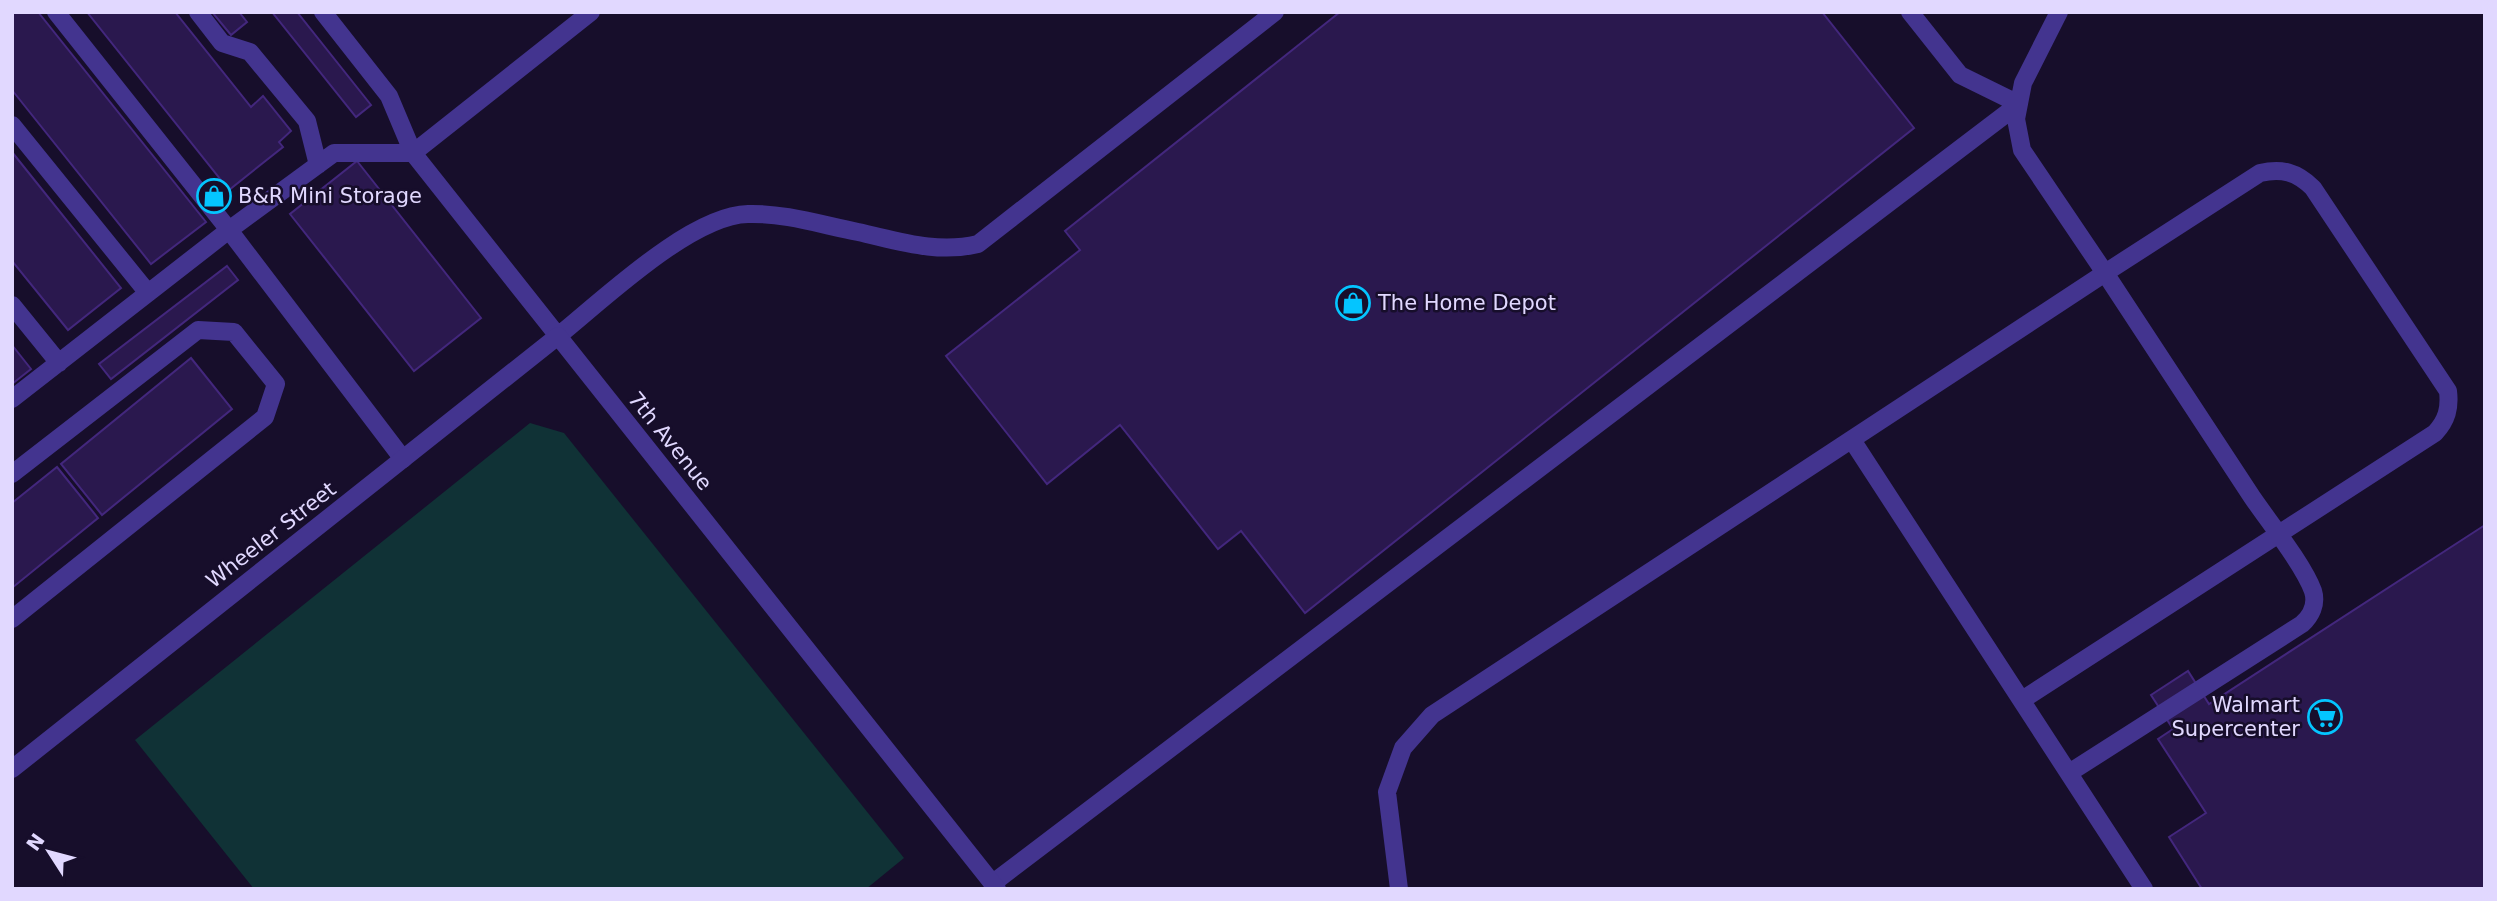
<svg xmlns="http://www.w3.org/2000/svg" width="2497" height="901" font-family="'DejaVu Sans',sans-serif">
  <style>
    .green { fill: #103236 }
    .building { fill: #2a184e; stroke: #43277d; stroke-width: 2 }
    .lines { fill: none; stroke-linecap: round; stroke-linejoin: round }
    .service { stroke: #43348f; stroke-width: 18 }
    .tertiary { stroke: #43348f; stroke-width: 18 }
    .labels { text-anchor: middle; stroke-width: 5; stroke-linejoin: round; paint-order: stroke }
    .poi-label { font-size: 21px; fill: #e1d8ff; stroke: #170e2b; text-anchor: start }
    .street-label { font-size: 21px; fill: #e1d8ff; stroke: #170e2b }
  </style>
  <rect width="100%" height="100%" fill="#170e2b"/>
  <path class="green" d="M530 423 564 433 904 858 866 889H254L135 740Z"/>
  <path class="building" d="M12 12H38L206 222 151 264 12 90Z
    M87 12H175L251 107 263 96 291 131 279 142 283 147 229 190Z
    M212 12H239L247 22 231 35Z
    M272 12H297L371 105 356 117Z
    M1340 12H1822L1914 128 1305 613 1241 531 1218 549 1120 425 1047 484 946 356 1080 250 1065 231Z
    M12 152 121 288 68 330 12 261Z
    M357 161 481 318 414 371 290 214Z
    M227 266 238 280 111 379 99 364Z
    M12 345 31 369 12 384Z
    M191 358 232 409 102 515 61 464Z
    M57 467 98 518 12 588V503Z
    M2485 525V889H2202L2169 837 2206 813 2158 739 2173 729 2151 695 2188 671 2209 704Z"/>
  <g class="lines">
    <path class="service" d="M198 12 222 43 250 52 307 121 318 165
      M323 12 389 96 413 153 558 336C603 300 691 215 748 214 785 213 822 225 858 232 899 241 937 254 978 244L1275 12
      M12 125 148 293
      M12 305 59 363
      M12 399 229 230 56 12
      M1852 440 2144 889
      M403 459 229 230 334 153H413L591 12
      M12 474 198 330 234 332 276 384 265 417 12 619
      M2022 700 2435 433C2447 420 2450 408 2448 391L2313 188C2297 172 2282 168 2260 173L2105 273C2154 347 2203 422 2252 497 2269 522 2303 564 2313 591 2317 604 2311 616 2302 624L2069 773
      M993 883 2019 104 1960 75 1910 12
      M1399 889 1387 792 1403 748 1432 715 2105 273 2022 150 2016 119 2023 83 2059 12"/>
    <path class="tertiary" d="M12 769 558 336 997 889"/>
  </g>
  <defs>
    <g id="shop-ring" transform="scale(1.75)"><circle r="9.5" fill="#170e2b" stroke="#04c5ff" stroke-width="1.5"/><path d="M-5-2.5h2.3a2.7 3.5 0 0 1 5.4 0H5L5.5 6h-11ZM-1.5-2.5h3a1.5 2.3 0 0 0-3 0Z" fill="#04c5ff"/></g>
    <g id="supermarket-ring" transform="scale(1.75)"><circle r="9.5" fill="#170e2b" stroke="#04c5ff" stroke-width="1.5"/><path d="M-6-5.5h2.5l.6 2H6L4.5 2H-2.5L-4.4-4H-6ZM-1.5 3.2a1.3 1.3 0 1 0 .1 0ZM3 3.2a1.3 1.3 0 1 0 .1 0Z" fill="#04c5ff"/></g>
  </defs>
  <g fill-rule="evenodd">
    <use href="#shop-ring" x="214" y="196"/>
    <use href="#shop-ring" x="1353" y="303"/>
    <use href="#supermarket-ring" x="2325" y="717"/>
  </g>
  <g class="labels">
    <g class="poi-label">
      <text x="238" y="203">B&amp;R Mini Storage</text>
      <text x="1378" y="310">The Home Depot</text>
      <text x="2300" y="712" text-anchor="end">Walmart<tspan x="2300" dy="24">Supercenter</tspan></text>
    </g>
    <g class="street-label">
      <text transform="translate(670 441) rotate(51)" y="7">7th Avenue</text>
      <text transform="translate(271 535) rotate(-38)" y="7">Wheeler Street</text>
    </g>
  </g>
  <rect width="2497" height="901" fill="none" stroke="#e1d8ff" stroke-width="28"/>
  <g transform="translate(49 852) rotate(306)" stroke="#170e2b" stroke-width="5" paint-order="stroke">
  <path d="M0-5L12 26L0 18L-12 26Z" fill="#e1d8ff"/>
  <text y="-10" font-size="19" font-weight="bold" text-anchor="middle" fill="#e1d8ff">N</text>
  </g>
</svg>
